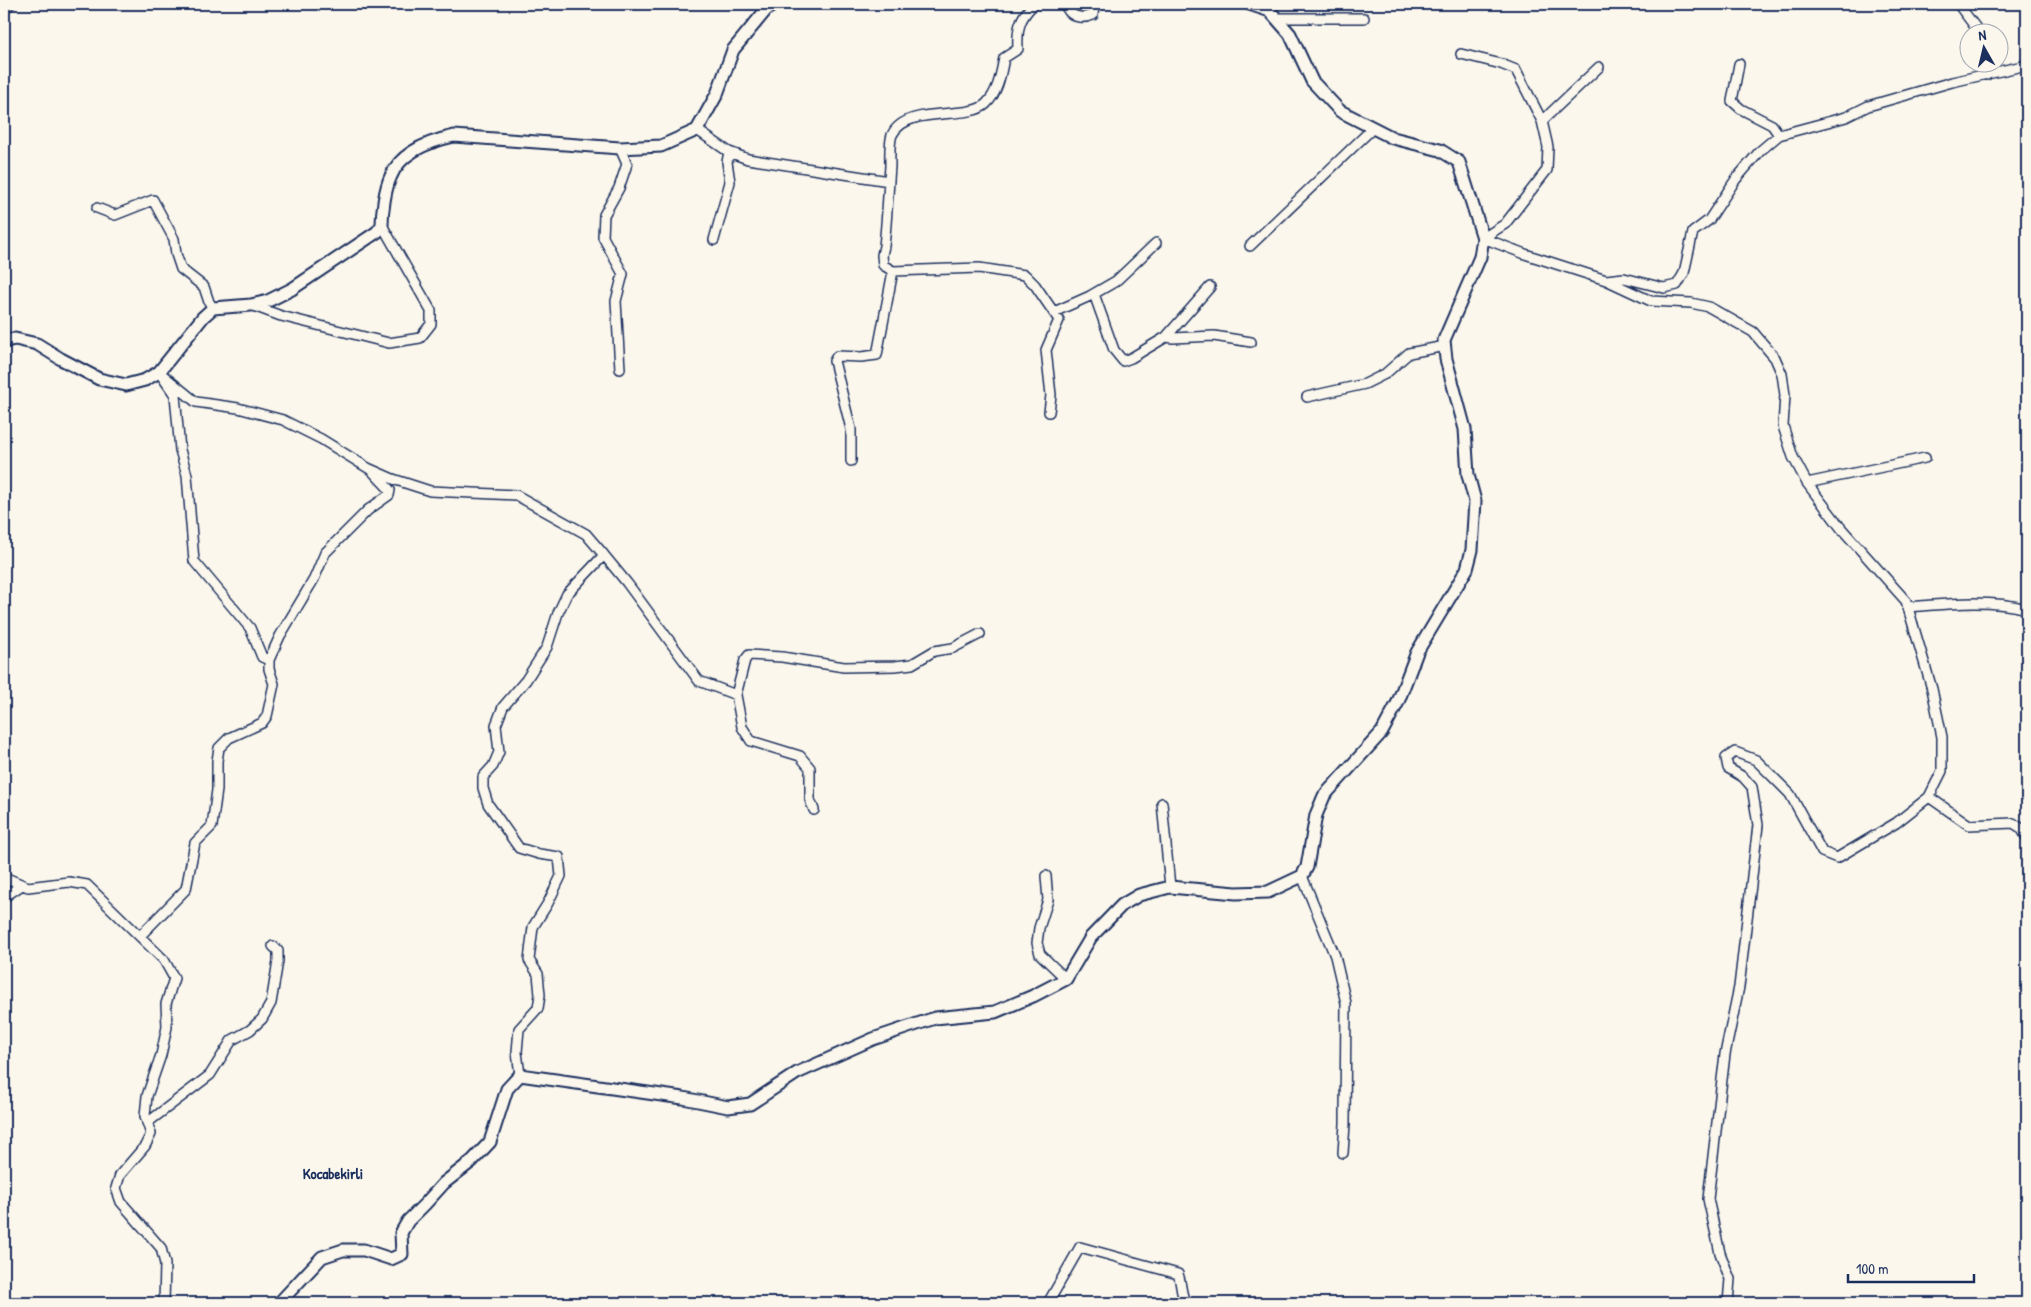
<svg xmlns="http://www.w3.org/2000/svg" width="2031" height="1307" font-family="'Patrick Hand',sans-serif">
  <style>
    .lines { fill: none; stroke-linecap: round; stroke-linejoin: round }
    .street-casing { stroke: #1b2f5e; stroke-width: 12 }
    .secondary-casing { stroke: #1b2f5e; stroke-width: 15 }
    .street { stroke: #fbf7ec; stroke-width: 9 }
    .secondary { stroke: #fbf7ec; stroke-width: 11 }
    .labels { text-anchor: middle; stroke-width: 5; stroke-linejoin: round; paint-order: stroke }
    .neighbourhood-label { font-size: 15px; font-weight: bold; fill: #1b2f5e; stroke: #fbf7ec }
  </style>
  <rect width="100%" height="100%" fill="#fbf7ec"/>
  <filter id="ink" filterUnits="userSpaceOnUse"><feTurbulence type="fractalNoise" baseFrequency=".02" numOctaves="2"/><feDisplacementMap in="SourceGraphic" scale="10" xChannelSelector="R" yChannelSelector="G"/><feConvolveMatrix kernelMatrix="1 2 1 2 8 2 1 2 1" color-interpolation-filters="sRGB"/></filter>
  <g filter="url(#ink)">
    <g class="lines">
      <g class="street-casing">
        <path id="street" d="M1034 4C1019 18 1017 29 1018 49L1004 58C1001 73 998 93 986 104 968 121 906 104 892 135 889 143 890 157 890 166 888 192 887 219 884 246L882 255 883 265 893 271 979 268 1025 275 1035 285 1059 320 1046 350 1051 395 1049 412
          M1065 4C1069 17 1081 20 1093 15L1094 4
          M1958 4 1979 32
          M4 10 10 4
          M1276 18H1364
          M1461 54 1501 64 1516 70 1542 121 1548 147 1547 170 1505 224 1483 238
          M1739 64 1732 101 1741 109 1772 125 1779 135
          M1987 75 1988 62
          M1542 121 1599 67
          M697 130 729 152 748 159 889 181
          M97 208 115 215 153 200 174 239 176 254 181 269 204 287 209 302 213 308
          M1483 238 1525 254 1606 280 1651 301 1691 303 1709 307 1753 332 1775 358 1782 374 1785 395 1783 426 1793 457 1807 483 1841 528 1906 601 1932 689 1942 737V771L1929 797 1896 823 1837 858 1822 852 1790 794 1756 760 1735 752 1726 758 1728 768 1743 777 1752 787 1758 825 1739 987 1725 1054 1708 1199 1720 1253 1730 1279 1728 1303
          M714 240 730 182 727 162 729 152
          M1250 246 1373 128
          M1606 280 1624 278 1664 288 1677 285 1684 273 1693 232 1709 220 1736 179 1760 151 1779 135 1846 117 1868 106 1952 82 2027 65
          M1094 294 1114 350 1123 361 1131 358 1166 337 1210 287
          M251 305 281 316 389 343 420 338 431 324V311L382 225
          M1054 312 1090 296 1116 281 1156 243
          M1166 337 1173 338 1214 336 1251 342
          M620 369 616 301 623 274 603 237 604 215 619 188 627 164 620 148
          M1307 397 1365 384 1385 374 1409 353 1445 346
          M851 461V429L834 361 837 356 861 357 877 355 893 271
          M1807 483 1925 458
          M604 555 627 583 699 681 736 695 745 660 749 655 782 657 844 667 895 666 912 664 934 651 953 648 980 634
          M1908 607C1947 604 1989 599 2027 609
          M269 660 262 657 250 628 194 561 187 475 180 450 175 395 159 372 196 402 238 408 283 420 321 439 368 468 393 479 430 491 516 495 586 534 604 555 567 594 558 613 547 647 526 680 503 707 496 725 499 752 493 766 483 777V788L488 804 519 848 539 854 559 857 561 876 548 903 533 927 529 960 538 974 540 995 538 1008 519 1029 517 1052 520 1075
          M736 695 742 727 751 741 800 756 810 768V800L814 810
          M1929 797 1969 825 2013 823 2021 828 2027 838
          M1162 803 1170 887
          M1046 876 1048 900 1039 928 1037 943 1040 954 1066 979
          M1302 876 1335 956 1346 1003 1345 1124 1343 1153
          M4 877 28 887 69 882 87 885 164 960 174 978 166 1004 167 1027 161 1055 147 1096 145 1116 151 1134 145 1146 120 1175 116 1188 121 1202 161 1248 165 1264 164 1303
          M4 897 22 885
          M140 936 186 889 195 843 212 826 217 790V761L219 748 229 738 262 723 267 716 274 684 269 669V660L280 636 314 579 325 553 368 510 389 495 390 490 374 473
          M147 1123 210 1075 232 1040 250 1030 262 1019 271 1003 278 961V951L273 946
          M1048 1303 1080 1247 1178 1274C1182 1284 1180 1294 1186 1303"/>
      </g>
      <g class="secondary-casing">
        <path id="secondary" d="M4 341 15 339 37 344 61 359 99 379 126 385 145 380 159 372 203 317 213 308 251 305 268 301 292 289 377 232 382 225C382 212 385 188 391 176 401 152 431 141 454 136L620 148 661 146 697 130 717 94 733 50 766 10 774 4
          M279 1303 322 1257 343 1250H364L391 1259 402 1254 401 1233 408 1221 425 1204 444 1183 472 1161 490 1142 507 1089 520 1075 683 1098 728 1107 750 1104 797 1073 873 1039 935 1018 995 1012 1033 996 1066 979 1091 937 1122 905 1139 895 1170 887 1236 893 1268 892 1302 876 1307 867 1316 815 1324 796 1382 732 1398 702 1417 652 1467 569 1472 550 1475 501 1468 475 1465 429 1446 359 1444 340 1480 257 1483 238 1459 162 1440 150 1393 138 1340 111 1312 81 1290 34 1276 18 1270 11 1249 4"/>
      </g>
      <use href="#street" class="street"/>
      <use href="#secondary" class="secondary"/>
    </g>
  </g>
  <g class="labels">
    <g class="neighbourhood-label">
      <text x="333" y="1179">Kocabekirli</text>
    </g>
  </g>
  <rect width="2031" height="1307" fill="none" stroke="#fbf7ec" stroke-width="20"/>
  <rect x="10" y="10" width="2011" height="1287" fill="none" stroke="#1b2f5e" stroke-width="2" filter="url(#ink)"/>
  <g transform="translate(1984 48) rotate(352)"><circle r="24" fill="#fbf7ec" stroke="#a1a7b3"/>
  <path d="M0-4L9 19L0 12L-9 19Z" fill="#1b2f5e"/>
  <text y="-8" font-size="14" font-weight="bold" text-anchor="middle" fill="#1b2f5e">N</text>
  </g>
  <path d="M1848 1274v8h126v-8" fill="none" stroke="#1b2f5e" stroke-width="2.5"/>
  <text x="1856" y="1274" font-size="15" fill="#1b2f5e" stroke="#fbf7ec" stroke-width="4" paint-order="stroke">100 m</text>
</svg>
